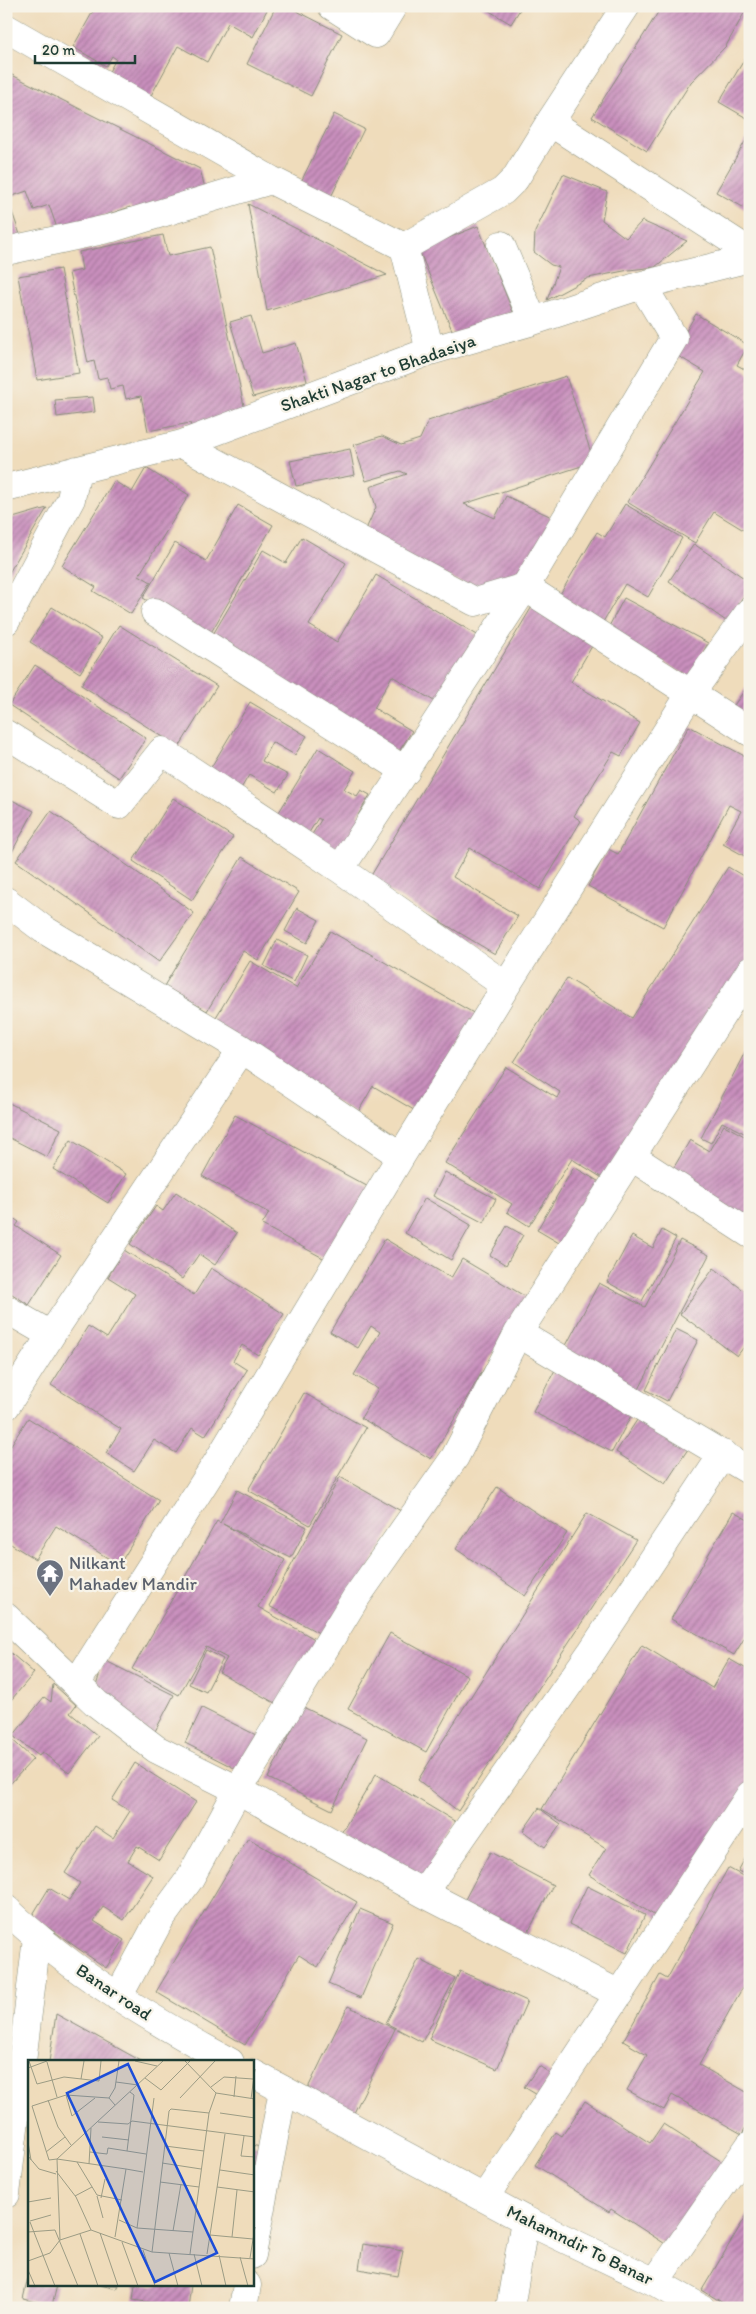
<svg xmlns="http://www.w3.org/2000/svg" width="756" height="2314" font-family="Itim,sans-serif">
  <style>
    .building { fill: url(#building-hatch) }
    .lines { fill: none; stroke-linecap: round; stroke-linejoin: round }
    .minor-casing { stroke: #878c78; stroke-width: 29 }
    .tertiary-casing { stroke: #878c78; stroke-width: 29 }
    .minor { stroke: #fff; stroke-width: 28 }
    .tertiary { stroke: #fff; stroke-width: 28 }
    .labels { text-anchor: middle; stroke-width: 4.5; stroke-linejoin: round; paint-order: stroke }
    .street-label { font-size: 18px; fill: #1f3d34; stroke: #f7f3e8 }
    .worship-label { font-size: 18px; fill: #5b616d; stroke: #f7f3e8; text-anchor: start }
    .inset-road { fill: none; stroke: #9c9c85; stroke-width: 1 }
    .view { fill: #1d4ed8; fill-opacity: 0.15; stroke: #1d4ed8; stroke-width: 2.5 }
    .inset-edge { fill: none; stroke: #1f3d34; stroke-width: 2.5 }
  </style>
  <defs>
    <pattern id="building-hatch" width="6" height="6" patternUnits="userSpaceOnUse" patternTransform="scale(1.25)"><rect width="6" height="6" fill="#c98fbd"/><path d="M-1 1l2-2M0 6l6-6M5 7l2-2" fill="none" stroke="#a3769a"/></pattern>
  </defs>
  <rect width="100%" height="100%" fill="#f7f3e8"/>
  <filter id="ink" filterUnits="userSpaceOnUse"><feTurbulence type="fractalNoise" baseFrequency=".02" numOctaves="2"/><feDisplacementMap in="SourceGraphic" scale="10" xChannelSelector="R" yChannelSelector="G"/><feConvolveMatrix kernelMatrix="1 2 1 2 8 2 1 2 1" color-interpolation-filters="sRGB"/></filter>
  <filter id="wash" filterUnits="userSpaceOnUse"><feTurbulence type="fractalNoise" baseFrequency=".0096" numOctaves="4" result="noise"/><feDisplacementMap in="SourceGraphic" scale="20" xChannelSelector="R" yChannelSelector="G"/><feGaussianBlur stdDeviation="1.12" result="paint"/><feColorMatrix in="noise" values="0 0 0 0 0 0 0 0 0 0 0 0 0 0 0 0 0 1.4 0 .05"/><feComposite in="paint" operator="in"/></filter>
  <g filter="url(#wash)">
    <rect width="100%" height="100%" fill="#efdcbb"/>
    <g id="blocks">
      <path class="building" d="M96 6H269L253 37 228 23 207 62 178 46 148 101 106 77 116 59 112 56 106 66 73 47Z
        M276 6H287L342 34 311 96 247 64Z
        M481 6H522L511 24Z
        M662 6H748L726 46 691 82 647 151 592 117Z
        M750 50V120L719 102Z
        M6 72 200 169 206 192 134 214 130 207 58 231 49 205 34 210 27 191 7 198 22 240 6 239Z
        M334 114 364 129 329 201 299 186Z
        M750 133V211L716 192Z
        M563 174 607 192 602 220 626 238 642 221 687 241 655 267 629 270 588 278 547 300 559 267 551 265 534 252 535 232Z
        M248 204 387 275 267 311Z
        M478 226 513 312 454 335 419 250Z
        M163 235 168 256 210 247 246 415 191 427 190 423 148 431 141 396 126 399 123 386 110 389 107 377 98 379 94 361 88 363 69 273 82 270 79 252Z
        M60 269 79 373 37 380 18 276Z
        M696 314 748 345 737 365 750 372 748 399 750 400V534L714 512 695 543 627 502 705 372 673 353Z
        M251 316 262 353 296 343 307 381 253 397 230 322Z
        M566 376 594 462 464 504 495 518 506 496 556 519 516 606 373 545 367 527 376 507 370 487 407 474 400 471 366 481 354 445 382 436 401 445 420 439 428 421Z
        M93 397 95 412 57 417 55 400Z
        M350 449 355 475 296 486 290 461Z
        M146 468 189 495 139 575 151 582 131 614 93 591 96 587 62 566 114 481 132 492Z
        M625 504 682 538 648 597 625 584 603 622 559 596 597 532 605 537Z
        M238 505 273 525 209 636 143 598 175 543 206 561Z
        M47 508 6 578V520Z
        M302 537 346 563 309 625 337 642 376 575 479 636 439 704 392 676 374 708 412 731 398 753 209 641 263 550 286 563Z
        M694 544 750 582V587L726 621 669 581Z
        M624 598 708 643 690 677 606 632Z
        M533 605 595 641 571 682 640 723 621 756 613 752 574 816 581 821 540 889 470 848 453 877 518 916 495 954 369 879Z
        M52 607 102 638 80 673 30 642Z
        M119 625 217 686 179 747 81 685Z
        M35 665 146 738 119 778 9 705Z
        M750 682V729L728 714Z
        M250 702 307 736 295 755 272 742 262 761 288 775 277 792 249 775 239 792 207 774Z
        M689 726 750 759V859L723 844 741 811 729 805 663 927 588 886 608 849 618 854Z
        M318 748 355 771 344 789 357 796 361 790 370 795 358 815 364 819 338 853 311 836 321 820 318 818 307 836 276 817Z
        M6 797 34 811 6 863Z
        M173 798 233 837 192 900 133 861Z
        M51 811 194 913 159 962 16 861Z
        M242 857 299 892 258 960 243 951 207 1011 164 986Z
        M728 867 750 880V960L612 1184 572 1159 529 1226 507 1212 512 1204 445 1163 506 1067 557 1098 560 1092 514 1062 567 978 632 1018Z
        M297 908 319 920 307 943 285 931Z
        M330 931 477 1015 419 1113 373 1086 357 1114 210 1027 250 961 296 988Z
        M277 940 307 955 294 982 264 966Z
        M746 1050 750 1052V1131L748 1135 722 1122 711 1143 701 1138Z
        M7 1102 61 1129 47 1157 6 1136Z
        M235 1115 376 1191 336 1265 262 1225 269 1213 202 1176Z
        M724 1125 748 1138 750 1135V1219L667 1179 690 1140 709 1151Z
        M71 1140 126 1174 108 1203 53 1169Z
        M574 1167 608 1187 571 1250 537 1230Z
        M445 1172 496 1199 484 1223 433 1196Z
        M176 1192 237 1233 215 1265 199 1254 182 1279 130 1244 156 1206 163 1211Z
        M425 1198 471 1225 451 1260 405 1233Z
        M6 1213 19 1222 16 1226 61 1255 29 1305 6 1290Z
        M507 1226 523 1235 506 1265 490 1255Z
        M662 1230 676 1238 642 1301 607 1282 632 1236 653 1248Z
        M385 1239 451 1278 462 1259 526 1297 431 1459 361 1418 378 1389 354 1375 380 1332 371 1326 358 1348 330 1332Z
        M680 1240 709 1255 636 1395 561 1355 599 1283 645 1307Z
        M124 1250 194 1295 211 1268 284 1314 258 1355 242 1345 233 1361 247 1370 205 1436 192 1428 176 1453 154 1440 134 1471 106 1453 121 1429 51 1385 88 1326 107 1338 135 1294 108 1277Z
        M714 1268 750 1295V1339L737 1356 680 1314Z
        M676 1329 698 1340 667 1401 646 1390Z
        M556 1368 635 1408 612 1452 533 1412Z
        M304 1393 366 1428 310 1525 248 1490Z
        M641 1414 690 1446 665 1484 616 1452Z
        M28 1418 159 1500 119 1565 56 1526 35 1559 6 1541V1453Z
        M340 1477 401 1511 330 1639 269 1606Z
        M497 1487 567 1533 525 1596 456 1549Z
        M237 1490 307 1527 291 1558 223 1524 285 1560 258 1607 320 1642 282 1707 219 1672 227 1658 206 1647 179 1695 132 1669 217 1521 220 1523Z
        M733 1512 750 1521V1629L734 1655 671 1619Z
        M587 1513 636 1540 458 1811 418 1780Z
        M390 1633 468 1676 426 1752 348 1709Z
        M642 1645 712 1688 729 1659 750 1671V1783L662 1920 589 1875 606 1848 542 1809Z
        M6 1649 34 1673 6 1706Z
        M206 1650 223 1659 206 1692 189 1684Z
        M104 1660 174 1695 152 1737 96 1686Z
        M53 1684 76 1705 70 1713 98 1736 69 1773 42 1752 39 1756 13 1736 44 1697 51 1702Z
        M303 1707 367 1738 332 1810 268 1778Z
        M202 1708 260 1737 242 1772 185 1743Z
        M6 1734 33 1759 11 1783 6 1779Z
        M135 1763 196 1802 159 1860 137 1846 128 1861 153 1876 124 1920 103 1907 94 1921 124 1940 106 1968 32 1916 49 1888 69 1900 80 1883 65 1873 95 1826 113 1838 130 1811 112 1800Z
        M376 1774 456 1822 421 1882 340 1835Z
        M539 1808 561 1824 545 1847 523 1831Z
        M248 1838 357 1902 318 1967 299 1955 245 2045 156 1992Z
        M750 1850V1877L738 1871Z
        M490 1852 553 1885 525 1938 462 1905Z
        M728 1868 750 1880V1988L744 1985 699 2065 750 2094V2120L742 2134 672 2095 664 2110 627 2090 647 2055 623 2041 660 1975 667 1979Z
        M587 1886 645 1915 627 1953 569 1924Z
        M360 1909 393 1923 361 1998 328 1984Z
        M419 1959 455 1978 422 2042 386 2023Z
        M460 1971 527 2001 497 2069 429 2039Z
        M348 2006 395 2029 353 2115 306 2092Z
        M56 2014 143 2062H49Z
        M539 2066 553 2075 539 2096 524 2087Z
        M585 2101 650 2143 663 2124 724 2163 670 2247 611 2209 609 2212 535 2165 556 2132 562 2136Z
        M252 2145 260 2147 252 2189Z
        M748 2213 750 2214V2308H731L702 2290Z
        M363 2244 403 2251 398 2276 359 2269Z
        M28 2278 29 2285H57L52 2306 23 2299Z
        M100 2285H119L117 2289Z
        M135 2285H191L188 2308 133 2300Z"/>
    </g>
  </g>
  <g filter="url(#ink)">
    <use href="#blocks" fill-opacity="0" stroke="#878c78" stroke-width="1"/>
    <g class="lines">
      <g class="minor-casing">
        <path id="minor" d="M332 6 376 34 393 6
          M6 28 271 180 404 247 430 351
          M550 122 750 252
          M501 245 533 321
          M404 247 503 191 515 179 550 122 626 6
          M6 251 112 228 271 180
          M182 444 475 602 525 587 750 732
          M6 488 182 444 430 351 533 321 642 285 750 258
          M155 612 406 771
          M6 621 71 499 77 470
          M6 734 119 805 162 751 340 869
          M6 901 43 929 242 1049 51 1335 6 1406
          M506 986 340 869 525 587 674 338 642 285
          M242 1049 401 1156
          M632 1157 750 1234
          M6 1309 51 1335
          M518 1333 750 1471
          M6 1617 76 1684 218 1461 401 1156 506 986 691 693 750 611
          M76 1684 96 1703 156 1749 238 1790 423 1893 619 1994
          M423 1893 592 1651 723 1454
          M118 1997 159 1921 189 1880 238 1790 355 1599 455 1457 518 1333 750 971
          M6 2194 37 1938
          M485 2197 750 1795
          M525 2220 655 2282 701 2308
          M252 2255 283 2090
          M655 2282 750 2145
          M243 2308 247 2285"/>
      </g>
      <g class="tertiary-casing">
        <path id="tertiary" d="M6 1909C72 1972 150 2019 230 2062
          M252 2073 525 2220 510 2308"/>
      </g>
      <use href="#minor" class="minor"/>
      <use href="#tertiary" class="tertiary"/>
    </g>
  </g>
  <defs>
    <g id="temple-pin" transform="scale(1.4375)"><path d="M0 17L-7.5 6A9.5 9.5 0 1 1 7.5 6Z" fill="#6b7280" stroke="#f7f3e8"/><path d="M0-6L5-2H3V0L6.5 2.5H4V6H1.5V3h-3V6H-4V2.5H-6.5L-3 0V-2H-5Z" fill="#fff"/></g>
  </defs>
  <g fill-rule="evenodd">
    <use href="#temple-pin" x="50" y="1573"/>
  </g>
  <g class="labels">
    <g class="street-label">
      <text transform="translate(378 373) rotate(-19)" y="6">Shakti Nagar to Bhadasiya</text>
      <text transform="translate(114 1992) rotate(34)" y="6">Banar road</text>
      <text transform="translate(580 2245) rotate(26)" y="6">Mahamndir To Banar</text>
    </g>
    <g class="worship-label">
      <text x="69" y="1569">Nilkant<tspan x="69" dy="21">Mahadev Mandir</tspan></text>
    </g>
  </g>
  <g transform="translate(28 2060)">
    <rect width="226" height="226" fill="#efdcbb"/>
    <path class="inset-road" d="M1 1 9 24 36 17 71 21 73 1M107 1 129 6M157 1 188 33 227 39M19 2 29 37M0 8 19 1M117 18 133 30 162 1M53 19 56 1M88 22 110 25M183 27 196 17 225 19M102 32 106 35 99 91 118 94M38 35 44 56 67 38M206 37 208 16M81 38 87 28 91 1M152 38 187 1M223 39 227 9M20 40 30 67 43 85M192 53 227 58M70 62 100 64 104 61 227 77M216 76 213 96 227 97M74 77 101 80M0 82 3 100M137 86 176 91M18 92 37 77M62 92 79 94 80 88 99 91M0 96 11 109 28 114M29 99 21 100 4 46 38 35 81 38 87 45M29 99 98 109 87 177M49 102 69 135 94 140M134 103 173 109M61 104 63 68M98 109 115 112M192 110 227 115M28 111 48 137 63 170M132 122 171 127M189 127 227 132M47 136 64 127M69 136 75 158M73 138 77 119M0 142 23 138M91 160 109 168 126 38M2 161 23 155M2 162 27 226M109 168 165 172M145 171 153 124M0 172 27 170 50 226M72 173 90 226M52 174 70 226M182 175 197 74M204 177 209 130M32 180 29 99 135 1M94 182 110 226M115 190 127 226M124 192 141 51 143 49 181 53M141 193 150 226M162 194 181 53 188 33M166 194 174 226M179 194 182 175 225 179M191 195 198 226M212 197 220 226M222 198 227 167M0 201 22 193 32 180 63 170 124 192 227 199M0 210 7 226"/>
    <path class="view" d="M100 4 189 193 127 222 39 33Z"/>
    <rect width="226" height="226" class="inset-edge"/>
  </g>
  <rect width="756" height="2314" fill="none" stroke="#f7f3e8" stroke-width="25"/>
  <path d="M35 55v8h100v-8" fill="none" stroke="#1f3d34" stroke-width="2.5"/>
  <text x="42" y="55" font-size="15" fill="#1f3d34" stroke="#f7f3e8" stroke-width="4" paint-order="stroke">20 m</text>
</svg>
